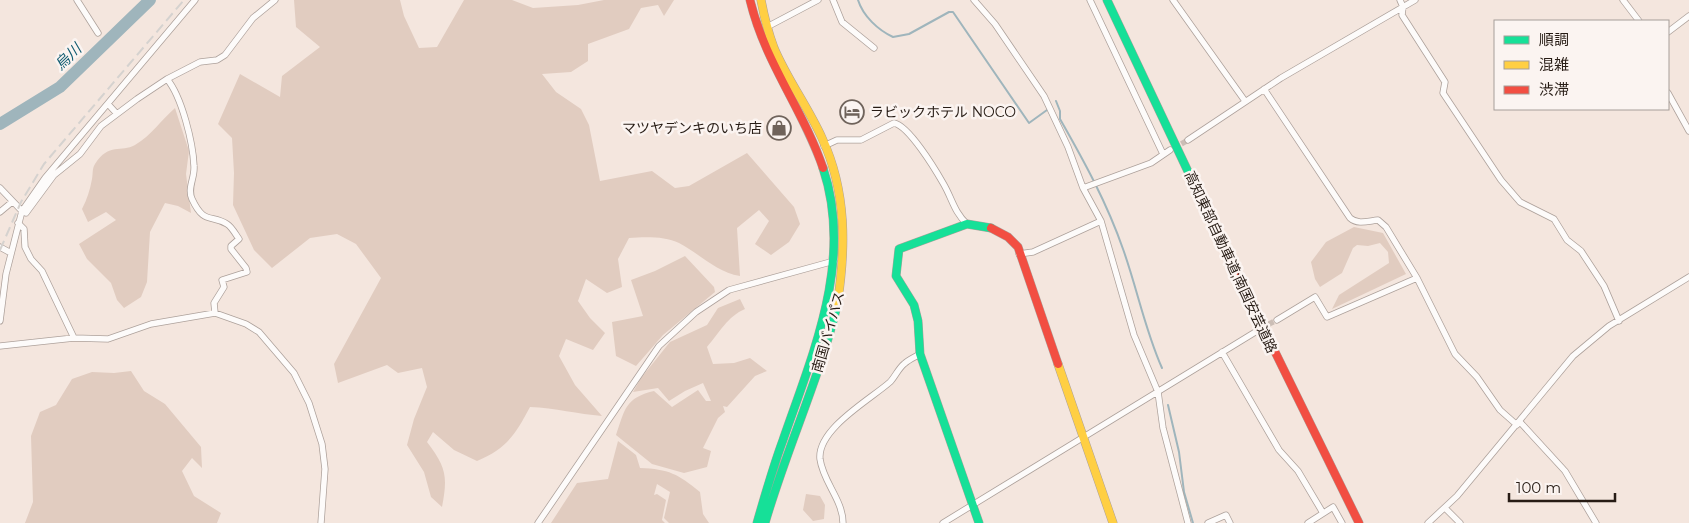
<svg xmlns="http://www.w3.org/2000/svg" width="1689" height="523" font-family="Montserrat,'Noto Sans JP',sans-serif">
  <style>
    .green { fill: #e1ccc0 }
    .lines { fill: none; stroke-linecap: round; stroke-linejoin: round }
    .stream { stroke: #9fb5bc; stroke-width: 2 }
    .river { stroke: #9fb5bc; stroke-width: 12 }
    .street-tunnel { stroke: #cbbeb6; stroke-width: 5.5; stroke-dasharray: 5.5 3; stroke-linecap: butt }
    .street-casing { stroke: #ada19b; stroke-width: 7 }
    .fast-casing { stroke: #ada19b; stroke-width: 9 }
    .slow-casing { stroke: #ada19b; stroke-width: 9 }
    .jam-casing { stroke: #ada19b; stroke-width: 9 }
    .street { stroke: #fdfbfa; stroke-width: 5.5 }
    .fast { stroke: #16e098; stroke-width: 8 }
    .slow { stroke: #ffcf43; stroke-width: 8 }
    .jam { stroke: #f24e42; stroke-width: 8 }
    .rail { stroke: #d5d2cf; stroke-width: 2; stroke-dasharray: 10 5; stroke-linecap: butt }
    .labels { text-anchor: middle; stroke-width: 5; stroke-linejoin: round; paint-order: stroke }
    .poi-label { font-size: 14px; fill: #271c15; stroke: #fbf4f1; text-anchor: start }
    .street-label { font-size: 14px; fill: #271c15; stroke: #fbf4f1 }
    .water-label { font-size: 15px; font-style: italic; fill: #115c71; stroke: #fbf4f1 }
  </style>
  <rect width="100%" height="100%" fill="#f4e6de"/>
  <path class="green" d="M294 0H400L404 16 419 48 437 47 464 0H512L533 8 578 5 604 0H674L664 16 658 5 641 8 629 29 588 44V61L571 72 542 74 556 92 581 109 589 125 600 181 652 171 675 188 689 186 747 153 794 207 800 224 789 242 771 255 755 244 769 221 759 210 737 228 740 276C716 272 700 254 679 243 665 236 644 237 629 238L618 259 622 287 607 293 586 279 578 301 590 318 605 333 593 350 566 339 559 356 575 385 602 416C578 414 555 408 530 407 515 435 507 448 477 461L454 450 433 432 427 442C446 467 448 476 442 507L431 497 424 472 407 445 414 419 427 387 422 368 398 373 387 365 338 383 334 364 381 278 356 244 337 234 310 238 272 268 254 250 233 205 234 173 232 138 218 124 240 74 280 97 282 76 320 47 296 27Z
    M175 108 189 151 186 174 191 213 178 206 165 203 150 232 147 282 141 297 124 308 117 300 111 283 87 259 79 244 116 220 106 212 88 222 82 209C87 199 90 190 92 179 93 175 92 168 95 164 109 142 121 153 135 145 152 135 161 120 175 108Z
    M1354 227 1383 233 1406 274 1332 309 1339 295 1389 263 1388 252 1380 243 1368 246 1357 245 1353 248 1342 273 1320 287 1315 279 1311 262 1326 242Z
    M685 256 714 287 715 292 663 335 636 366 616 356 612 322 643 316 631 280 655 271Z
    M740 299 745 309C728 316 719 333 707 347L713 364 734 363 750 358 767 371 755 376 727 407 723 406 725 412 718 418 703 448 711 451 707 467 684 473 652 464 616 435C625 409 625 398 654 391L672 407 698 390 706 401H711L703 383 685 391 669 401 658 388 633 392 641 378 670 342 707 325 718 308Z
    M131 371 144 391 165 404 201 447 202 468 192 458 182 471 194 496 221 513 217 523H25L33 502 31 436 40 412 56 405 72 379 92 372 114 373Z
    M618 441 636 455 640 468C669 469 678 474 700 492L703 514 709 523H669L664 518 670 492 657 484 654 495 657 494 666 500 662 520 665 523H551L577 483 608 479Z
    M806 494 820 496 825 505 824 519 813 521 803 510Z"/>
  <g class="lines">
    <path class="stream" d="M858 0C863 16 878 30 893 37L909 34 949 12H953L1029 123 1047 110
      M1056 101 1060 111V119C1084 161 1107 203 1123 249 1137 288 1145 330 1162 368
      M1168 405 1179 452 1184 492 1193 523"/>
    <path class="river" d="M0 124 60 87 150 0"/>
    <path class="street-tunnel" d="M1174 148 1188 140
      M1261 328 1277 320"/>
    <g class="street-casing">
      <path id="street" d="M77 0 98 33
        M833 0 842 22 874 48
        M974 0 995 24 1044 96 1068 147 1083 188 1101 221 1134 335 1158 392 1163 428 1188 523
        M1090 0 1163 154
        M1173 0 1245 101
        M1400 0 1403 7 1402 15 1445 82 1443 93 1501 180 1520 202 1554 219 1567 240 1581 251 1604 286 1619 321
        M1623 0 1639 21
        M767 27 818 0
        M1668 32 1689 16
        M167 79C182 97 193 143 194 166 195 178 187 188 192 199 204 225 211 214 227 224 232 227 236 235 239 239L231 246V249L246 268 247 272 222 280 224 287 214 303 215 313
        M1264 89 1350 218C1358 225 1368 221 1378 220L1386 227 1417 278 1455 354 1477 377 1500 410 1517 425
        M1668 93 1689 131
        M108 104 117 114
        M1188 140 1281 78 1415 0
        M824 146 837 140H861L894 123C909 126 935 169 943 183 952 198 954 212 967 224
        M0 188 22 211 26 213 54 175 80 154 101 126 137 99 167 79 200 62 217 60 225 55 253 18 275 0
        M1083 188 1151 163 1170 150
        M0 212 12 202
        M18 223 24 229 25 247 31 259 42 271 74 338
        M0 247 11 253
        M1019 254 1033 252 1101 221
        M1277 320 1315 297 1327 317 1417 278
        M0 321 6 274 22 211 45 178 195 0
        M0 346 74 338 108 339 151 324 215 313 246 324 259 332 294 373 309 403 322 444 325 469 321 523
        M1222 352 1279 450 1298 471 1323 513
        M1520 422 1565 471 1596 523
        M1445 508 1460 523
        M538 523 659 346 696 312 729 290 834 261
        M843 523C843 500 823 482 820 459 817 429 871 399 890 382 895 377 898 369 904 364 908 360 915 357 920 354
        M943 523 1257 331
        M1208 523 1226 515 1230 523
        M1308 523 1333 507 1342 523
        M1428 523 1457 496 1573 356 1609 326 1689 277"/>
    </g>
    <g class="fast-casing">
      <path id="fast" d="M1107 0 1227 254
        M757 523C765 495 773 467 783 440 813 353 854 261 823 168
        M765 523C786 450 819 380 837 306
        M979 523 920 354 918 321 914 305 896 276 899 249 967 224 991 228"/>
    </g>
    <g class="slow-casing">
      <path id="slow" d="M761 0C764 16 768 32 774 48 787 79 808 107 822 138 847 192 846 249 837 306
        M1058 364 1113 523"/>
    </g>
    <g class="jam-casing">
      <path id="jam" d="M750 0C765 63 803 109 823 168
        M991 228 1008 237 1018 247 1058 364
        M1227 254 1359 523"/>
    </g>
    <use href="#street" class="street"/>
    <use href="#fast" class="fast"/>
    <use href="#slow" class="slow"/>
    <use href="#jam" class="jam"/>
    <path class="rail" d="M0 250 21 202 44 164 184 0"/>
  </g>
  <defs>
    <g id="hotel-ring" transform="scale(1.25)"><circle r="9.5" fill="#fbf4f1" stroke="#6f635b" stroke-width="1.5"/><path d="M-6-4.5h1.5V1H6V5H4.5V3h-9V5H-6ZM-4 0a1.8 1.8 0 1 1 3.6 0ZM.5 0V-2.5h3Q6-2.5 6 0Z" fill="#6f635b"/></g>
    <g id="shop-ring" transform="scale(1.25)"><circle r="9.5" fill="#fbf4f1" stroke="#6f635b" stroke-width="1.5"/><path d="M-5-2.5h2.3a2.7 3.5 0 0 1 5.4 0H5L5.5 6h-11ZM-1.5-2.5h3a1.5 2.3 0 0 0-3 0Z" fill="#6f635b"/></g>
  </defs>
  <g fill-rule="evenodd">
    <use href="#hotel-ring" x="852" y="112"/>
    <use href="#shop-ring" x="779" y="128"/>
  </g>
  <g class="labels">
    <g class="poi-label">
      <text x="870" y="117">ラビックホテル NOCO</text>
      <text x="762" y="133" text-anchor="end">マツヤデンキのいち店</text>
    </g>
    <g class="street-label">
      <text transform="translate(1231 262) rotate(65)" y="5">高知東部自動車道;南国安芸道路</text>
      <text transform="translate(828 332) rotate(-74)" y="5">南国バイパス</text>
    </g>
    <g class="water-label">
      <text transform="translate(68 57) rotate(-44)" y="5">烏川</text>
    </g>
  </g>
  <rect x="1494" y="20" width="175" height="90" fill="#fbf4f1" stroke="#a69e99"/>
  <rect x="1504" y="36" width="25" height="8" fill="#16e098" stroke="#a69e99"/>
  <text x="1539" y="45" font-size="15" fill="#271c15">順調</text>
  <rect x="1504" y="61" width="25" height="8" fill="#ffcf43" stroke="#a69e99"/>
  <text x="1539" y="70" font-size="15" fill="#271c15">混雑</text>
  <rect x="1504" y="86" width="25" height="8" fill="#f24e42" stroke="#a69e99"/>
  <text x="1539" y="95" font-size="15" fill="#271c15">渋滞</text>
  <path d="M1509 493v8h106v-8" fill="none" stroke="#271c15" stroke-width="2.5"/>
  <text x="1516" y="493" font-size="15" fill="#271c15" stroke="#fbf4f1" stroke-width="4" paint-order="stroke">100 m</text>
</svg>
